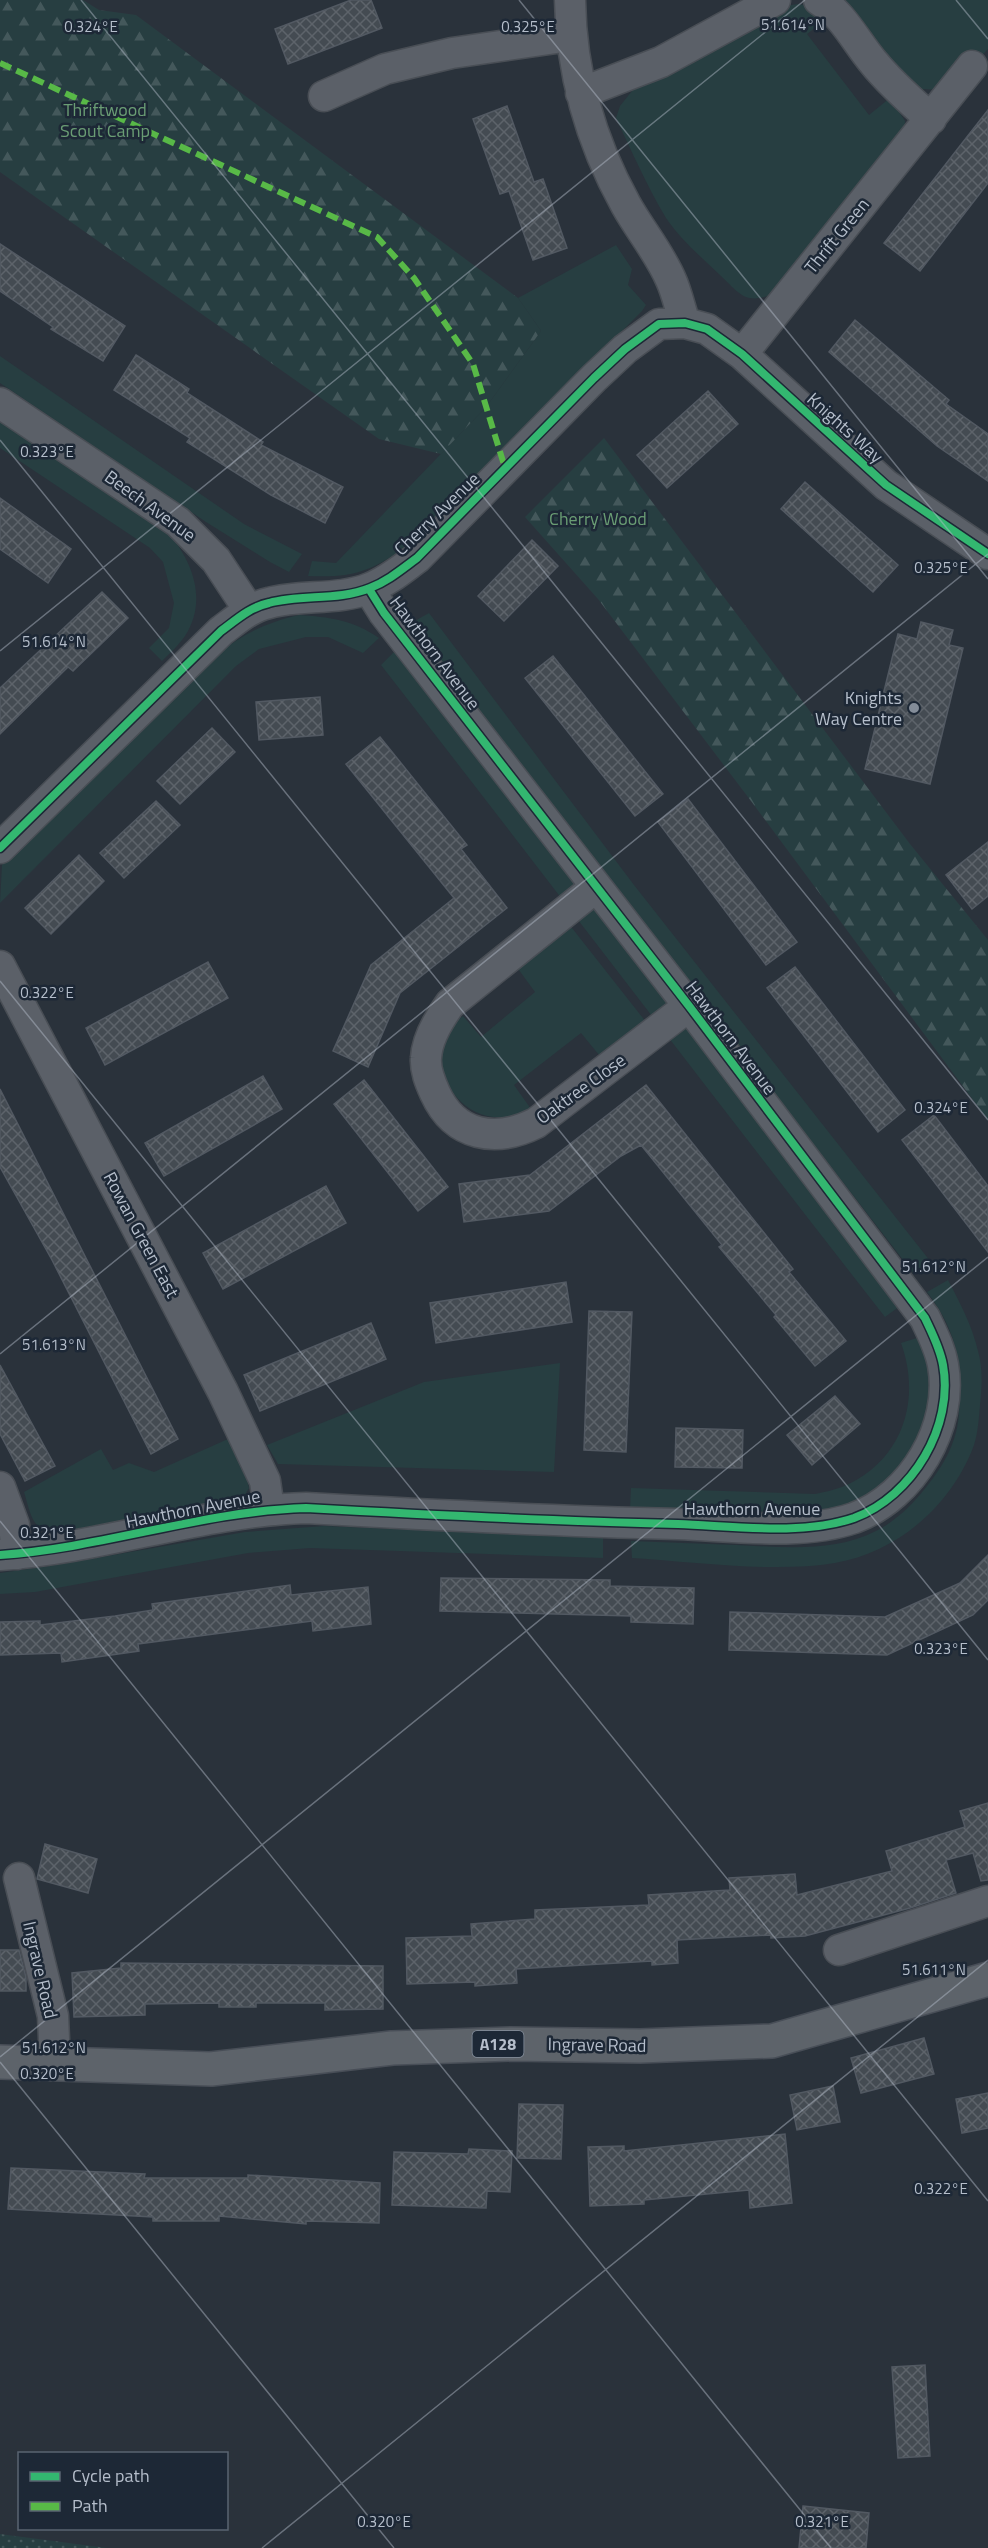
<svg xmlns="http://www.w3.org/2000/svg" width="988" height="2548" font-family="'Titillium Web',sans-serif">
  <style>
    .grass { fill: #273e41 }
    .forest { fill: url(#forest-firs) }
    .park { fill: url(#park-dots) }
    .building { fill: url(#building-cross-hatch); stroke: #525962; stroke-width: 1.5 }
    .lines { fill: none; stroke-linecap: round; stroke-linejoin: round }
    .minor-casing { stroke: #494e55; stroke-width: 33 }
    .primary-casing { stroke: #484e57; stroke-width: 36 }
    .minor { stroke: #5b6068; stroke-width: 30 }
    .primary { stroke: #5d636a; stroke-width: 33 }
    .quiet { stroke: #58b947; stroke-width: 6; stroke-dasharray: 12 6; stroke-linecap: butt }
    .cycleway-casing { stroke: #1d2836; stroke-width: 11 }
    .cycleway { stroke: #33b770; stroke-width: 8 }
    .ticks { fill: none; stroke: #b5becb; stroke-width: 1.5; stroke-opacity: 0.45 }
    .poi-dot { fill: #848d99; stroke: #1d2836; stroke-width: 2 }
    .labels { text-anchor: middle; stroke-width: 5; stroke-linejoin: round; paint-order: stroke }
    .shield { fill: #1d2836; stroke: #87919e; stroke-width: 1.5 }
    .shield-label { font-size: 16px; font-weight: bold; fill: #b5becb }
    .park-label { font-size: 18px; fill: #6a9d74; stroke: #1d2836 }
    .street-label { font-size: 18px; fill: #b5becb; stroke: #1d2836 }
    .poi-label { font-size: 18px; fill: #b5becb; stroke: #1d2836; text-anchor: end }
    .ticks-label { font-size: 15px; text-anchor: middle; fill: #b5becb; stroke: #1d2836; stroke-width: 5; stroke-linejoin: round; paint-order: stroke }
  </style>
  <defs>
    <pattern id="forest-firs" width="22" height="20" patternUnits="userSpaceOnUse" patternTransform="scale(1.5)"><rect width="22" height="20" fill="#273e41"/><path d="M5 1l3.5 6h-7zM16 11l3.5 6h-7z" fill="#44585b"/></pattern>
    <pattern id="park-dots" width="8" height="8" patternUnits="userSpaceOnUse" patternTransform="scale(1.5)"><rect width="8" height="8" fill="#273e41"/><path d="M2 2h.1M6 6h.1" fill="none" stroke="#44585b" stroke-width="1.8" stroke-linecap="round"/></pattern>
    <pattern id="building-cross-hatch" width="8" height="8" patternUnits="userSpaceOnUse" patternTransform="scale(1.5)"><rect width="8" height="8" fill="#444b52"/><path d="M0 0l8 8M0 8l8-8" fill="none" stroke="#5d636a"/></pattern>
  </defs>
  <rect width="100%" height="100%" fill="#2a323b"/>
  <path class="grass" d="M839 0H988V49C976 62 960 80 944 87 935 91 924 89 915 88Z
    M798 4 809 6 827 19 807 34 869 115 890 98 905 121 904 135 770 295C745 305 738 292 720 275 701 257 681 240 666 218 647 186 632 152 616 118L620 106 636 86 779 7Z
    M616 245 632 269 628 285 646 305 642 311 410 543C374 571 354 578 308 576L312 561 336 563 486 407 541 331 518 298Z
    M0 356 244 524 302 554 289 572 270 562 206 522 0 383Z
    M0 421 170 535C194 564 207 602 185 636 179 645 170 653 162 661L149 648 169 628 174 603 163 562 150 548 0 448Z
    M429 613 634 885 934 1266 914 1274 425 642 413 622Z
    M299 615C329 617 353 620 379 638L363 653 328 637H306L259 649 236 666 0 903 2 865 222 651C246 632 269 622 299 615Z
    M394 652 458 731 900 1306 885 1317C716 1101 550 882 381 665Z
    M565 925 572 928 646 1022 604 1061 581 1033 514 1085 531 1109C461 1146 410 1051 463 1016L481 1037 535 992 516 966Z
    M948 1280C960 1303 972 1325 978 1351 983 1368 982 1387 980 1405 979 1417 978 1433 974 1445 952 1505 898 1552 835 1563 775 1573 694 1562 632 1558L631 1541C666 1542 701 1544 736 1545 782 1547 833 1553 876 1531 896 1521 913 1504 927 1486 944 1465 958 1440 959 1412 963 1365 957 1331 927 1292Z
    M920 1337 930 1373V1402L924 1428 910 1454 892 1477 867 1498 819 1515 630 1509 631 1488 815 1494C824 1492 834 1490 842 1487 902 1462 922 1401 901 1343Z
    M560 1363 554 1472 278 1464 267 1445 424 1382Z
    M228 1439 244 1466 249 1488 240 1503 53 1537C31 1526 31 1515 24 1492L101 1449 113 1470 129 1463 154 1472Z
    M324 1526 603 1538V1558L310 1548 248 1553 35 1592 0 1594V1573L56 1565 245 1532Z"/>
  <path class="forest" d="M0 0H83L99 10 136 15 518 298 541 331 486 407 441 454 379 439 0 172Z
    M604 438 910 844 988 940V1120L751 801 598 599 525 517Z"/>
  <path class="park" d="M0 2534 107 2548H0Z"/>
  <path class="building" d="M351 0H371L382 28 288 64 275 29Z
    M507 106 534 182 543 179 567 248 533 260 509 191 500 194 473 119Z
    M988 110V183L920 271 884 243Z
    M0 244 125 326 103 361 51 329 53 327 0 291Z
    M855 320 949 400 946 404 988 434V481L937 446 829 352Z
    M136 355 189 389 187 393 263 442 261 445 343 487 325 523 271 495 214 459 187 442 190 438 114 390Z
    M708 391 738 424 667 488 637 455Z
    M805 482 898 565 873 592 781 509Z
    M0 498 71 549 48 583 0 549Z
    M532 540 558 566 504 621 478 596Z
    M102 592 128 618 73 671 68 667 0 734V688Z
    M921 622 953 630 949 645 963 648 930 784 865 769 898 634 917 639Z
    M553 656 663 794 635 816 525 678Z
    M320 697 323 735 259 740 256 702Z
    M212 728 235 752 180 804 157 781Z
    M380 737 467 845 461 849 507 908 400 993 368 1067 333 1051 371 965 454 898 346 764Z
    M688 799 797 942 766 965 658 822Z
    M156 801 180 825 124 878 100 853Z
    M988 842V896L972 909 946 875Z
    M79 855 104 881 51 934 25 908Z
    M208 962 228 998 105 1065 86 1028Z
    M795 967 905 1110 878 1132 767 988Z
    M263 1076 282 1109 164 1176 145 1143Z
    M364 1080 448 1187 418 1211 334 1104Z
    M646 1085 793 1269 789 1272 846 1341 815 1366 774 1317 776 1315 719 1247 722 1245 641 1145 621 1156 549 1211 464 1222 459 1184 530 1175Z
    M0 1089 178 1439 151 1454 52 1260 0 1167Z
    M934 1115 988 1186V1252L902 1140Z
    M326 1186 346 1223 223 1289 203 1253Z
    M566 1282 572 1322 436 1343 430 1303Z
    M589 1311 632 1312 626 1452 584 1450Z
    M371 1323 386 1359 260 1411 244 1375Z
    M0 1365 55 1466 25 1481 0 1434Z
    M835 1396 860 1424 812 1465 787 1435Z
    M676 1428 743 1430 742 1468 675 1467Z
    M988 1555V1600L973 1615 887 1655 729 1650 730 1612 885 1617 960 1583Z
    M441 1578 610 1580V1586L694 1588 693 1624 631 1622V1616L440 1611Z
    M290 1585 291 1595 368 1587 371 1624 313 1631 312 1621 138 1644 139 1651 62 1662 61 1653 0 1655V1622L40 1621V1625L115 1616 153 1610 152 1604Z
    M988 1803V1880L981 1881 973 1853 946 1860 956 1893 910 1908 805 1936 771 1938V1935L677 1940 678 1963 652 1965V1961L516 1969 517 1983 475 1986V1982L407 1984 406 1938 472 1936 471 1924 535 1919V1910L649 1905 648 1895 730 1890 729 1878 795 1874 797 1895 892 1871 886 1851 965 1827 960 1811Z
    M45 1844 97 1859 88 1893 37 1879Z
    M0 1950H19L26 1977V1991H0Z
    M121 1963 383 1966V2009L325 2010V2003H256V2007H219V2003L145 2004V2015L74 2017 72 1973 121 1968Z
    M924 2038 934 2074 861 2093 851 2058Z
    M833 2086 840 2122 797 2130 790 2095Z
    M988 2093V2128L962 2133 956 2099Z
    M519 2104 563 2105 561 2159 517 2158Z
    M785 2134 792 2203 750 2208 749 2190 644 2200V2204L590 2206 588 2147 624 2146V2151Z
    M469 2149 512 2151 510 2192 487 2191 486 2208 392 2205 394 2152 468 2154Z
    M11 2168 145 2174 144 2178H248V2175L380 2183 379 2223 306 2221V2224L219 2216V2221H153V2217L8 2209Z
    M925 2365 930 2456 898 2458 892 2367Z
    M803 2506 869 2513 866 2548H799Z"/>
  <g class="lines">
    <g class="minor-casing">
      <path id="minor" d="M570 0C571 72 591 142 626 205 640 230 660 254 671 280 677 293 680 309 685 323
        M819 0C843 14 856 42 874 63 891 84 911 101 931 119
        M581 93 661 62 775 0
        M324 96 385 69 452 53 570 36
        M742 354 972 66
        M0 403 178 522 216 560 249 610
        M0 848 221 631C236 620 250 607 269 603 302 594 338 601 370 588 388 581 402 569 417 558L594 378 625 349 659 324 685 323 707 329 742 354 886 485 988 554
        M596 887 450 1004C439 1019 427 1038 426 1058 425 1070 430 1082 435 1093 455 1137 496 1143 536 1123L689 1006
        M0 966 223 1392 265 1481 269 1509
        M0 1487 14 1525 17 1554
        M0 1555C103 1548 203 1511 306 1508 430 1515 554 1521 678 1524 733 1526 802 1536 854 1518 913 1496 954 1426 943 1365 940 1348 932 1333 925 1318L689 1006 384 613 369 589
        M19 1878 53 2016 55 2062
        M839 1950 988 1901"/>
    </g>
    <g class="primary-casing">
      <path id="primary" d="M0 2062 211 2069 392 2048 512 2044 640 2046 772 2041 988 1979"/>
    </g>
    <use href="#minor" class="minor"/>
    <use href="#primary" class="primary"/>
    <path class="quiet" d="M0 63 377 237 414 278 473 364 505 468"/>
    <g class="cycleway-casing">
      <path id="cycleway" d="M0 848 221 631C236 620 250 607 269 603 302 594 338 601 370 588 388 581 402 569 417 558L594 378 625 349 659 324 685 323 707 329 742 354 886 485 988 554
        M0 1555C103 1548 203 1511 306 1508 430 1515 554 1521 678 1524 733 1526 802 1536 854 1518 913 1496 954 1426 943 1365 940 1348 932 1333 925 1318L689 1006 384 613 369 589"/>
    </g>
    <use href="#cycleway" class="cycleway"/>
  </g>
  <path class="ticks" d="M81 0 988 1120M519 0 988 579M956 0 988 39M0 440 988 1660M0 651 805 0M0 981 988 2201M0 1354 988 554M0 1521 831 2548M0 2057 988 1257M0 2062 394 2548M262 2548 988 1960"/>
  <circle class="poi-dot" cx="914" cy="708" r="6"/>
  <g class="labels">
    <rect class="shield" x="472.5" y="2031" width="51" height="26" rx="4.5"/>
    <g class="shield-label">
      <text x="498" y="2050">A128</text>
    </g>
    <g class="park-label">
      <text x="105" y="116">Thriftwood<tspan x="105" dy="21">Scout Camp</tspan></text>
      <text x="598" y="525">Cherry Wood</text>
    </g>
    <g class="street-label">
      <text transform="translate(837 236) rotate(-51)" y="6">Thrift Green</text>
      <text transform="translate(845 428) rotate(42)" y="6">Knights Way</text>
      <text transform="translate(150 506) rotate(36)" y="6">Beech Avenue</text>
      <text transform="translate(437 514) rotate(-44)" y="6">Cherry Avenue</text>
      <text transform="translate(435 653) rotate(53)" y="6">Hawthorn Avenue</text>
      <text transform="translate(731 1038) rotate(53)" y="6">Hawthorn Avenue</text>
      <text transform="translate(581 1089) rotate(-36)" y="6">Oaktree Close</text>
      <text transform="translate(141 1235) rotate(62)" y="6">Rowan Green East</text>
      <text transform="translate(193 1509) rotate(-11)" y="6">Hawthorn Avenue</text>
      <text x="752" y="1515">Hawthorn Avenue</text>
      <text transform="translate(40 1970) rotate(77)" y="6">Ingrave Road</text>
      <text transform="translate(597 2045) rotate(1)" y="6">Ingrave Road</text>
    </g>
    <g class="poi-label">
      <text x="902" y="704">Knights<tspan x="902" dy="21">Way Centre</tspan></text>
    </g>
  </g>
  <g class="ticks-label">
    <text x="793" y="30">51.614°N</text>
    <text x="91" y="32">0.324°E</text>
    <text x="528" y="32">0.325°E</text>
    <text x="47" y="457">0.323°E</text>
    <text x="941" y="573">0.325°E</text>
    <text x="54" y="647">51.614°N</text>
    <text x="47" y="998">0.322°E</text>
    <text x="941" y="1113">0.324°E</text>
    <text x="934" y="1272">51.612°N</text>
    <text x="54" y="1350">51.613°N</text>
    <text x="47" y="1538">0.321°E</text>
    <text x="941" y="1654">0.323°E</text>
    <text x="934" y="1975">51.611°N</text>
    <text x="54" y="2053">51.612°N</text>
    <text x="47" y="2079">0.320°E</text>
    <text x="941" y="2194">0.322°E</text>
    <text x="384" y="2527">0.320°E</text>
    <text x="822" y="2527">0.321°E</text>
  </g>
  <rect x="18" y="2452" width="210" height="78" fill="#1d2836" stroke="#5a6472" stroke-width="1.5"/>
  <rect x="30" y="2472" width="30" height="9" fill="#33b770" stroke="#5a6472" stroke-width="1.5"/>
  <text x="72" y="2482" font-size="18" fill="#b5becb">Cycle path</text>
  <rect x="30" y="2502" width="30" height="9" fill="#58b947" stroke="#5a6472" stroke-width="1.5"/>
  <text x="72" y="2512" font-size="18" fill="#b5becb">Path</text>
</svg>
